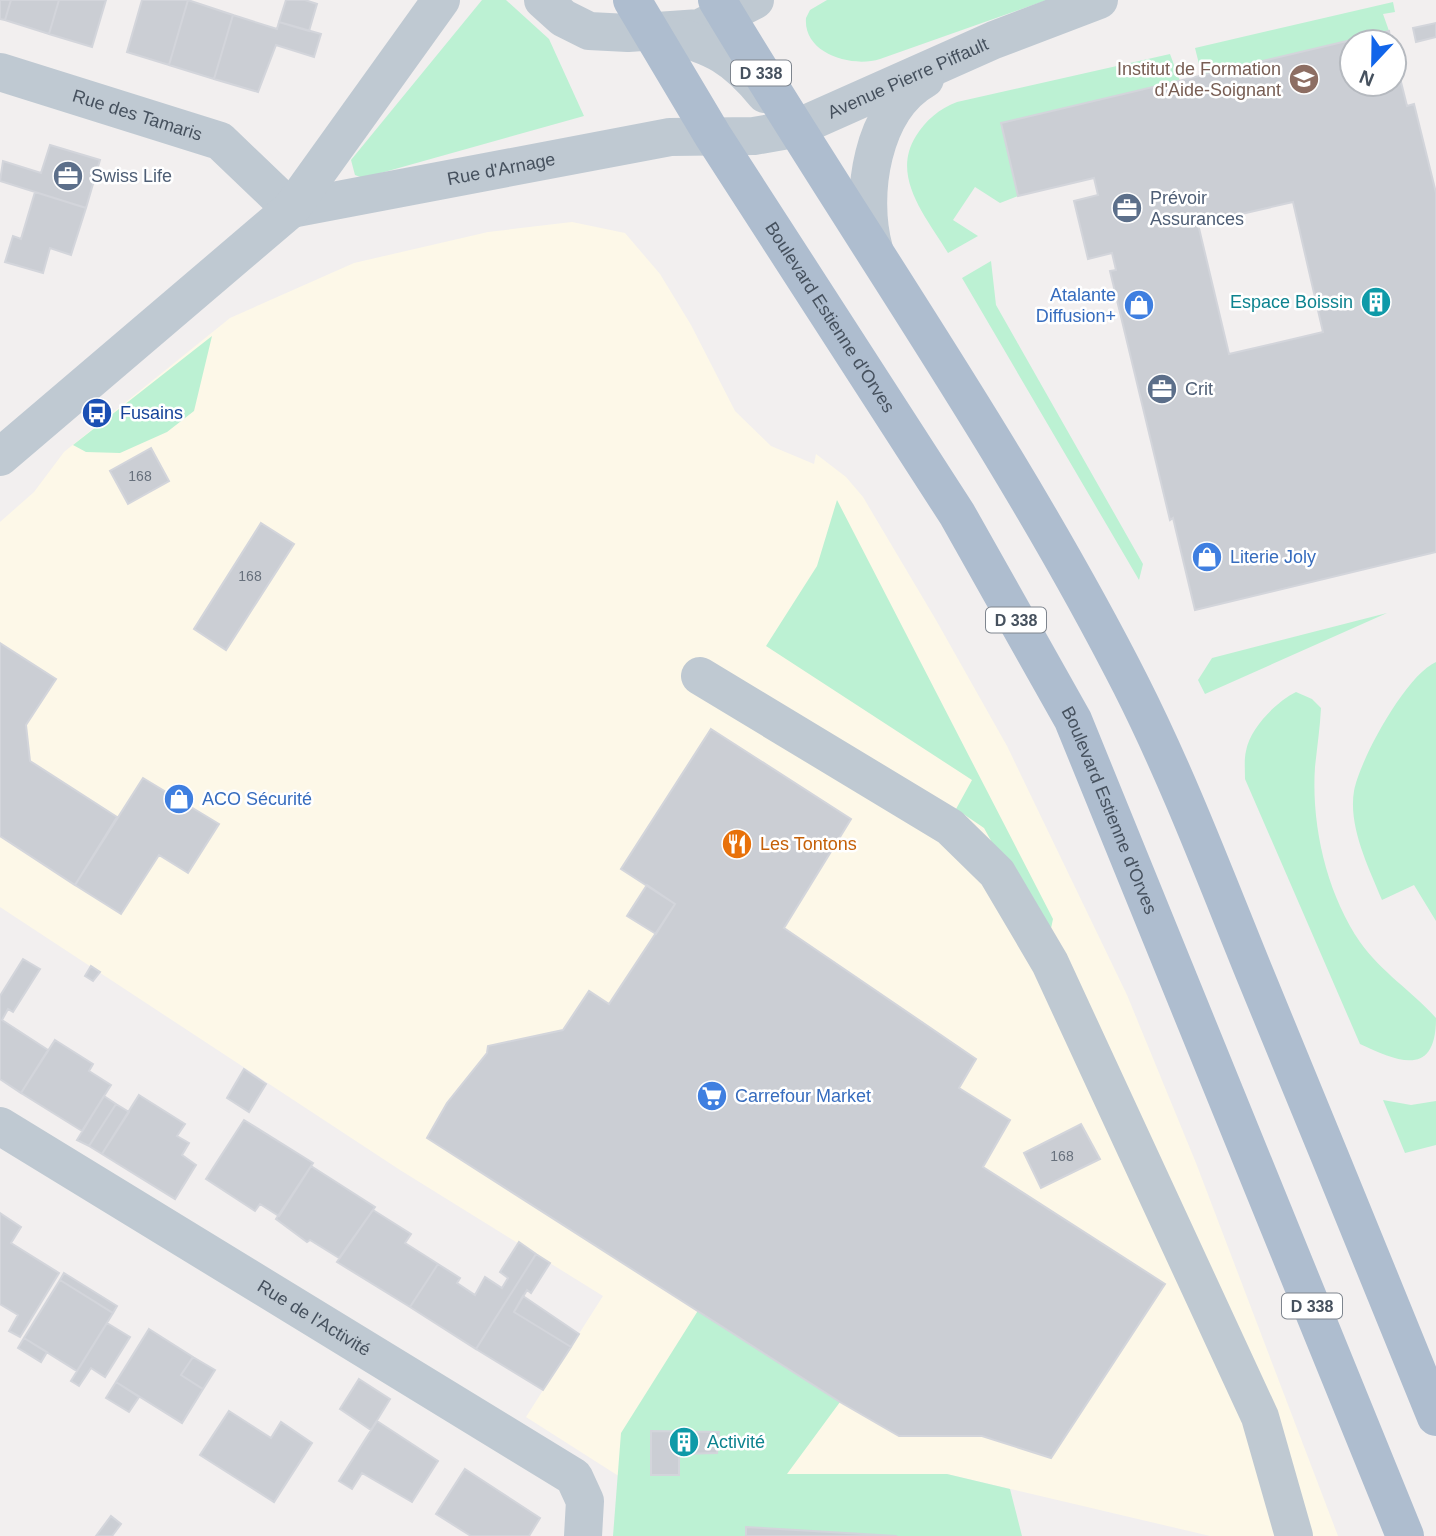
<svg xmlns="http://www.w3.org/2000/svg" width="1436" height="1536" font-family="Arial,sans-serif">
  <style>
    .commercial { fill: #fdf8e8 }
    .green { fill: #bcf1d3 }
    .building { fill: #cbced4; stroke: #d3d5db; stroke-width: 2; fill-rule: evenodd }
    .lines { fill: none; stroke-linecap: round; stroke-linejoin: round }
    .minor { stroke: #bfc9d2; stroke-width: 38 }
    .primary { stroke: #aebdcf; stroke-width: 38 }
    .labels { text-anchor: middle; stroke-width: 5; stroke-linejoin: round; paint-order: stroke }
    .number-label { font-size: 14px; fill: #67707c }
    .shield { fill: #fff; stroke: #7e858e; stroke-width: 2 }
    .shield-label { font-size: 16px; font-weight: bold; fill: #46515e }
    .education-label { font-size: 18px; fill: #785e54; stroke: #fff; text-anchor: end }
    .street-label { font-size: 18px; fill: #46515e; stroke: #fff }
    .service-label { font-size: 18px; fill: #4e5e75; stroke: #fff; text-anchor: start }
    .shop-label { font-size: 18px; fill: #366cbe; stroke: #fff; text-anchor: start }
    .culture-label { font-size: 18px; fill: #0d838f; stroke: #fff; text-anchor: end }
    .transit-label { font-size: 18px; fill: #164399; stroke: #fff; text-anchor: start }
    .food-label { font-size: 18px; fill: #c56008; stroke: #fff; text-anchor: start }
  </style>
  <rect width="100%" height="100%" fill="#f2efef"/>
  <path class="commercial" d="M572 222 625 233 660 274 691 325 735 411 771 446 814 464 816 454 846 477 863 497 936 620 1007 746 1127 995 1196 1163 1338 1536H1210L947 1474 617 1475 526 1417 603 1296 400 1170 0 907V522L34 492 64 452 230 318 354 263 488 232Z"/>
  <path class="green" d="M482 0H506L549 39 584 116 363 178 355 175 351 160Z
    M827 0H1047L880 59C852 68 803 54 806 18L810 10Z
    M1393 2 1395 12 1383 14 1389 31 1202 76 1195 48Z
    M1170 54 1180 81 1001 123 1018 196 1000 203 975 187 953 220 978 236 948 253C927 218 890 177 916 136 926 120 939 109 957 102Z
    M991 261 996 305 1143 564 1139 580 962 278Z
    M212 336 194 411 167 432 120 453 86 452 73 445Z
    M837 500 1053 919 1050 933 1021 895 984 828 956 809 972 780 766 646 817 566Z
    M1387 613 1205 694 1198 680 1212 658Z
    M1436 662V921L1414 885 1382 900C1369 868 1348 827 1354 791 1360 759 1406 675 1436 662Z
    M1296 692 1312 699 1321 708C1320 728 1317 748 1315 767 1311 826 1327 894 1360 942 1381 972 1412 991 1436 1018 1436 1079 1397 1061 1360 1044L1245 779C1245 770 1244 759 1246 751 1250 728 1276 702 1296 692Z
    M1383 1100 1411 1105 1436 1101V1145L1405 1153Z
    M699 1309 840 1402 787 1474H947L1010 1489 1022 1536H613L621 1433Z"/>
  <path class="building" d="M0 0H11L5 20 0 19Z
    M11 0H59L49 34 5 20Z
    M59 0H106L92 47 49 34Z
    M142 0H188L169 65 127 52Z
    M188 0 233 15 214 79 169 65Z
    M286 0H305L317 4 309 31 279 22Z
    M233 15 277 29 279 22 321 34 314 57 276 45 258 92 214 79Z
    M1436 23V37L1416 42 1413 28Z
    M1389 31 1391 42H1352V84H1394V54L1407 106 1414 104 1436 193V552L1195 610 1173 518 1170 520 1110 271 1116 270 1112 253 1088 259 1074 201 1098 195 1094 178 1018 196 1001 123ZM1293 202 1323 332 1229 354 1198 224Z
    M50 145 100 160 86 208 0 181 3 161 41 173Z
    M35 192 86 208 71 255 50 248 43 273 5 262 13 236 21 239Z
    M151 448 169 481 128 504 110 471Z
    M261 523 294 544 226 650 194 629Z
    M0 643 56 679 26 725 30 761 117 817 75 885 0 836Z
    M711 729 851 819 784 928 976 1059 959 1088 1010 1120 983 1167 1165 1284 1051 1458 982 1436H899L840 1402 427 1138 447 1103 487 1053 488 1046 563 1030 589 991 609 1004 675 904 621 869Z
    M143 778 219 824 188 873 159 855 121 914 75 885Z
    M647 885 675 904 656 934 627 916Z
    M23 959 40 969 13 1012 8 1009 2 1020 48 1050 21 1093 0 1079V996Z
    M91 966 100 972 93 981 85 976Z
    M55 1040 93 1064 89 1071 111 1085 82 1131 21 1093Z
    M244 1069 266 1084 249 1112 227 1098Z
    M139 1095 185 1124 177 1136 189 1143 182 1155 196 1165 175 1199 102 1154Z
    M104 1096 116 1104 89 1146 77 1140Z
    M116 1104 129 1112 102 1154 89 1146Z
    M244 1120 313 1163 279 1216 260 1204 255 1211 206 1179Z
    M1081 1124 1100 1159 1041 1188 1024 1153Z
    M311 1166 375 1207 339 1258 310 1240 307 1242 276 1219Z
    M373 1210 411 1234 405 1243 438 1264 410 1307 337 1262Z
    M0 1213 21 1227 11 1243 59 1273 20 1337 9 1331 18 1315 0 1304Z
    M519 1242 536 1254 476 1349 410 1307 438 1264 460 1278 457 1283 475 1295 485 1277 502 1288 508 1278 500 1272Z
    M536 1254 550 1263 531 1293 527 1290 514 1312 571 1347 543 1390 476 1349Z
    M64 1273 117 1306 113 1313 60 1280Z
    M60 1280 113 1313 77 1371 24 1338Z
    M523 1296 579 1334 571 1347 514 1312Z
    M107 1323 130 1337 105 1377 91 1368 79 1386 71 1381Z
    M149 1329 193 1357 181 1375 203 1389 182 1423 116 1382Z
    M24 1338 47 1352 41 1362 18 1348Z
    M193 1357 215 1370 203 1389 181 1375Z
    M359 1379 390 1399 371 1430 340 1409Z
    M116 1382 139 1397 129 1412 106 1398Z
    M229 1411 271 1438 281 1422 312 1443 274 1502 200 1455Z
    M377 1421 438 1461 412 1502 362 1473 352 1489 339 1481Z
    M651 1431 719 1432 717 1453 679 1454V1475H651Z
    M465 1469 540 1518 529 1536H471L436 1514Z
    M111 1516 121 1524 112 1536H96Z
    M746 1527 897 1536H746Z"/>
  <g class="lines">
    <g class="minor">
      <path d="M543 0 563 18 589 31 628 33 700 28 755 0"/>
      <path d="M668 34C714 46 735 57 765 94"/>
      <path id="s1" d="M0 72 220 141 291 209"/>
      <path id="s2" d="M291 209 670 137 754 136 794 129 994 40 1099 0"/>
      <path d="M874 249C859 195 872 109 925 79"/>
      <path d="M0 457 291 209 441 0"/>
      <path d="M700 676 950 827 997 873 1050 963 1260 1417 1294 1536"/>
      <path id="s3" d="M0 1126 574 1477 585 1501 583 1536"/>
    </g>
    <g class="primary">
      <path id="s4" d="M632 0 713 136 957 514 1073 720 1405 1536"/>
      <path d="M717 0C854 229 1010 447 1131 685 1178 778 1215 876 1254 972 1315 1120 1376 1269 1436 1417"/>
    </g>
  </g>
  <defs>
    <g id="university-disc" transform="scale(1.575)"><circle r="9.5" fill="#8d6e63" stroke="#fff"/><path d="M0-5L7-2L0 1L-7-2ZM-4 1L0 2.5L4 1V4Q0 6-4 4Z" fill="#fff"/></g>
    <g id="office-disc" transform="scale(1.575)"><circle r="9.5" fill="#5c6f8a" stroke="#fff"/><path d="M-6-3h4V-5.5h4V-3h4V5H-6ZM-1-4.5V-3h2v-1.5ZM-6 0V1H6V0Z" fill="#fff"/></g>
    <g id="building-disc" transform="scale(1.575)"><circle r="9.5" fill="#0f9aa8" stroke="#fff"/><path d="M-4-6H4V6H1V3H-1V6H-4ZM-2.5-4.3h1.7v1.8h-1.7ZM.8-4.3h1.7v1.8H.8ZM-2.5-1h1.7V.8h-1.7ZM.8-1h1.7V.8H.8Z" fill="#fff"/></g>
    <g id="shop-disc" transform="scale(1.575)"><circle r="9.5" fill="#3f7fe0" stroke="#fff"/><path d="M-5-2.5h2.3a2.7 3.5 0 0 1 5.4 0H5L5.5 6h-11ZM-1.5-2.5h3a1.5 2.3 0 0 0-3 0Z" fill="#fff"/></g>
    <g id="bus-disc" transform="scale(1.575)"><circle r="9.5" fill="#1a4fb4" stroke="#fff"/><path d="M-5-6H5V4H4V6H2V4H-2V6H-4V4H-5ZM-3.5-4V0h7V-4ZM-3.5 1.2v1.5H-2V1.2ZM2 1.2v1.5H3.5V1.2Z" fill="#fff"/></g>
    <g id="restaurant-disc" transform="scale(1.575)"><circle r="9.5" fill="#e8710a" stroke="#fff"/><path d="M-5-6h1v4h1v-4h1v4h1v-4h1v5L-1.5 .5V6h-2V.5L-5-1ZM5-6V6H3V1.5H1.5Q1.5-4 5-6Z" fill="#fff"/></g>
    <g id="supermarket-disc" transform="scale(1.575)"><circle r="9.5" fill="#3f7fe0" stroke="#fff"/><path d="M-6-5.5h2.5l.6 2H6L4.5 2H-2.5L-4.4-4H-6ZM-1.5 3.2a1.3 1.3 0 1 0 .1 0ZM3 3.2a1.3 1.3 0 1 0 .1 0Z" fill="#fff"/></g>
  </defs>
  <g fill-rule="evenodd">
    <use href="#university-disc" x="1304" y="79"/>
    <use href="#office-disc" x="68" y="176"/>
    <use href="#office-disc" x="1127" y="208"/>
    <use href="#building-disc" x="1376" y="302"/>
    <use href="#shop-disc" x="1139" y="305"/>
    <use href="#office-disc" x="1162" y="389"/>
    <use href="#bus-disc" x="97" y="413"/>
    <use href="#shop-disc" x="1207" y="557"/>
    <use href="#shop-disc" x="179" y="799"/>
    <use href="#restaurant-disc" x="737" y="844"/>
    <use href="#supermarket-disc" x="712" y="1096"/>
    <use href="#building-disc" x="684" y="1442"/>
  </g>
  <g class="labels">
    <g class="number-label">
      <text x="140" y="481">168</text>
      <text x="250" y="581">168</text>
      <text x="1062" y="1161">168</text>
    </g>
    <g class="shield">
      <rect x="731" y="60.5" width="60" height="25" rx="5"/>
      <rect x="986" y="607.5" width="60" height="25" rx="5"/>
      <rect x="1282" y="1293.5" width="60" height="25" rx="5"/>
    </g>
    <g class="shield-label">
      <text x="761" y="79">D 338</text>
      <text x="1016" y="626">D 338</text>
      <text x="1312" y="1312">D 338</text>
    </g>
    <g class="education-label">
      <text x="1281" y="75">Institut de Formation<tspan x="1281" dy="21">d'Aide-Soignant</tspan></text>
    </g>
    <g class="street-label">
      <text dy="6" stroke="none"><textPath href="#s2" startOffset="635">Avenue Pierre Piffault</textPath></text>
      <text dy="6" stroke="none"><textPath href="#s1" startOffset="144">Rue des Tamaris</textPath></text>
      <text dy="6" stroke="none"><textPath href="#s2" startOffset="214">Rue d'Arnage</textPath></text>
      <text dy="6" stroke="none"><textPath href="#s4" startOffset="374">Boulevard Estienne d'Orves</textPath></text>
      <text dy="6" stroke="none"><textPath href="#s4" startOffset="942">Boulevard Estienne d'Orves</textPath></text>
      <text dy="6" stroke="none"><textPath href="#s3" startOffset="368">Rue de l'Activité</textPath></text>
    </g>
    <g class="service-label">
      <text x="91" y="182">Swiss Life</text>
      <text x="1150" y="204">Prévoir<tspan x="1150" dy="21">Assurances</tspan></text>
      <text x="1185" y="395">Crit</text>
    </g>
    <g class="shop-label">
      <text x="1116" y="301" text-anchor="end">Atalante<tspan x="1116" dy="21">Diffusion+</tspan></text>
      <text x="1230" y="563">Literie Joly</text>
      <text x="202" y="805">ACO Sécurité</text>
      <text x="735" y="1102">Carrefour Market</text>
    </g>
    <g class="culture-label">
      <text x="1353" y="308">Espace Boissin</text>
      <text x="707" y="1448" text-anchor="start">Activité</text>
    </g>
    <g class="transit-label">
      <text x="120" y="419">Fusains</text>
    </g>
    <g class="food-label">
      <text x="760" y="850">Les Tontons</text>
    </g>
  </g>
  <g transform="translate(1373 63) rotate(202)"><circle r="33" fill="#ffffff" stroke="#b5b9bf" stroke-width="2"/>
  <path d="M0-5L12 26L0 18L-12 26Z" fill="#1165ea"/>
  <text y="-10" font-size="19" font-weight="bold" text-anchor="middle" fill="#46515e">N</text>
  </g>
</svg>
